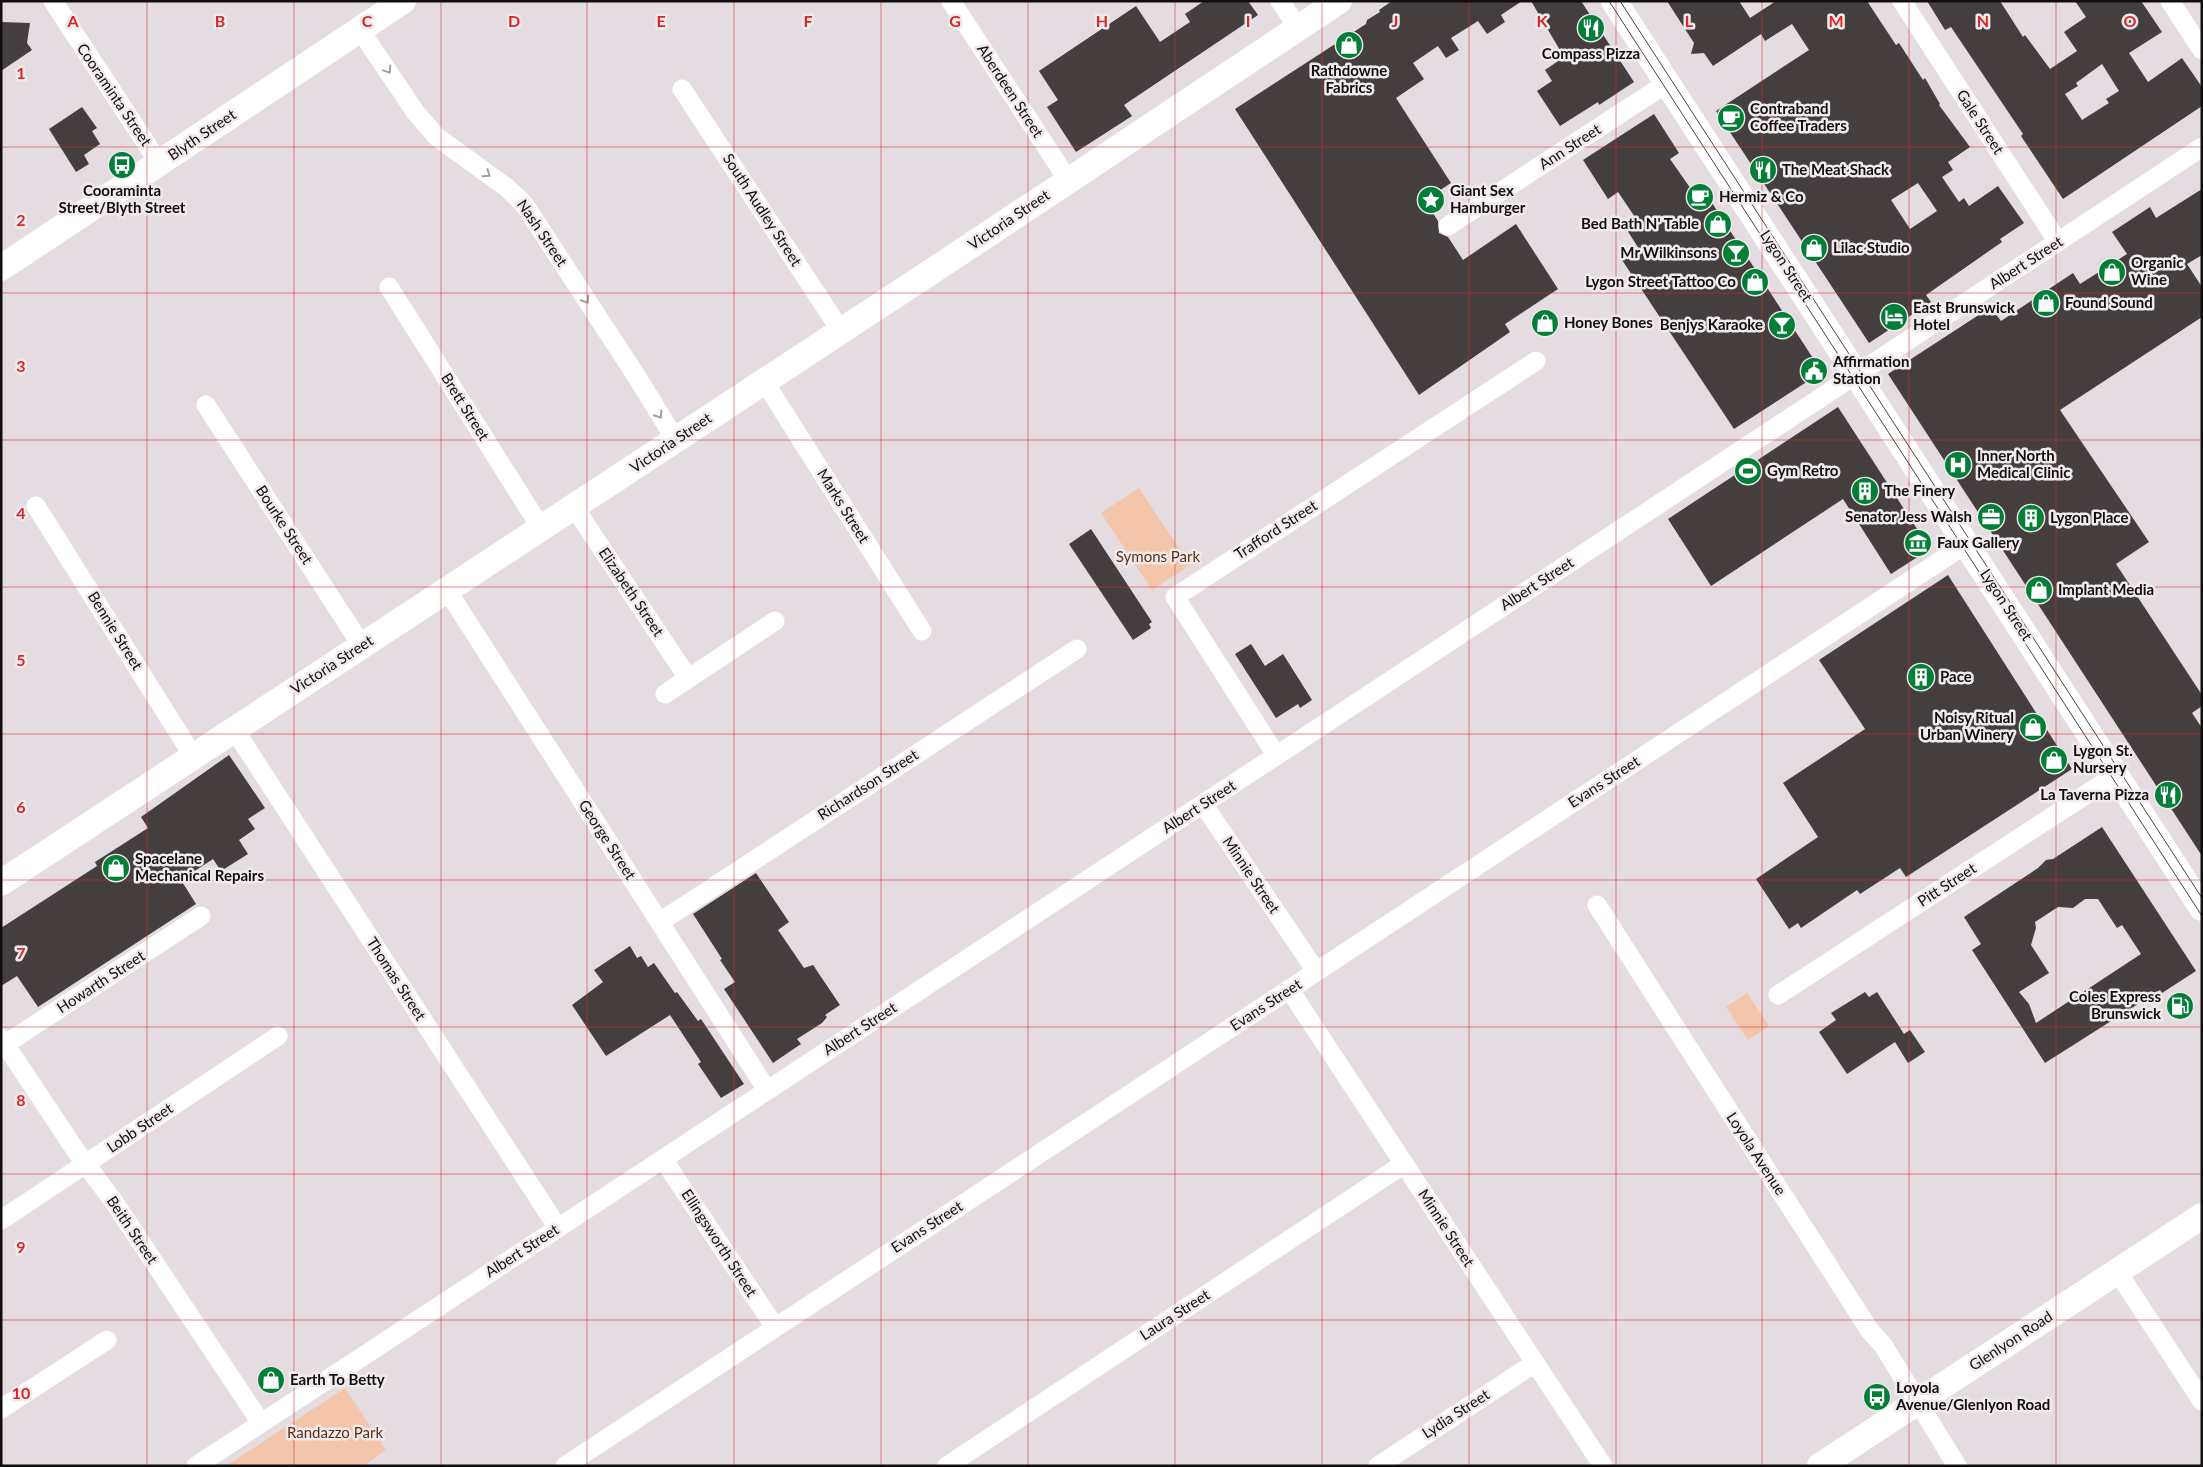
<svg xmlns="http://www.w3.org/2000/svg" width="2203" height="1467" font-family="Lato,sans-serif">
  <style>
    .green { fill: #f3c6ab }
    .building { fill: #453e3e; fill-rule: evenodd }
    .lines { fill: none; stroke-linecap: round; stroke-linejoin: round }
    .street { stroke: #fff; stroke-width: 19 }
    .secondary { stroke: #fff; stroke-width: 26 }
    .tram { stroke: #484446; stroke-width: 1 }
    .oneway { stroke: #9f9f9f }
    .grid { fill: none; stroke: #d62828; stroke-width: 1; stroke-opacity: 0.55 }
    .labels { text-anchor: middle; stroke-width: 5; stroke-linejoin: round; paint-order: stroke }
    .poi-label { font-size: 15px; font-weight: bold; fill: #100e0f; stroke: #f1eaed; text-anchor: start }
    .street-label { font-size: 15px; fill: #100e0f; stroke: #f1eaed }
    .park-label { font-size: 15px; fill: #5b3011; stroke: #f1eaed }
    .grid-label { font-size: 16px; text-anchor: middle; font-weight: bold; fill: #d62828; stroke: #f1eaed; stroke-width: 5; stroke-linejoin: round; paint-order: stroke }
  </style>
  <rect width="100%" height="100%" fill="#e4dce0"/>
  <path class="green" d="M1139 488 1190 565 1152 590 1101 513Z
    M1747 993 1769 1026 1748 1040 1726 1007Z
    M345 1388 386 1450 363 1466H226Z"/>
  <path class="building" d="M1204 1H1248L1258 15 1124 105 1132 116 1076 152 1047 107 1058 100 1039 71 1136 6 1160 42 1190 22 1185 14Z
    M1392 1H1522L1501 15 1505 22 1487 34 1478 21 1451 38 1459 50 1446 58 1438 46 1413 63 1424 79 1396 98 1451 183 1431 196 1438 206 1431 210 1438 221 1439 233 1448 237 1463 260 1516 224 1558 289 1505 324 1510 332 1419 395 1235 109 1366 24 1367 20 1380 12 1379 10Z
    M1531 1H1581L1634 82 1599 105 1598 102 1560 126 1537 91 1552 81 1545 70 1564 57Z
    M1667 1H1739L1750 18 1776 1H1867L1896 45 1899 43 1923 80 1925 78 1940 104 1939 105 1970 147 1948 162 1953 170 1942 177 1959 202 1964 198 1969 206 1998 186 2024 223 2000 239 2002 242 1926 295 1931 302 1869 343 1716 111 1809 50 1792 24 1765 41 1761 34 1713 66 1704 53 1691 54 1694 43ZM1918 183 1937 211 1910 229 1891 200Z
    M1927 1H2000L2023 37 2025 35 2050 69 2077 51 2064 32 2086 17 2075 1H2141L2162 32 2129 53 2148 82 2182 58 2202 87V106L2063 199 2021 136 2023 134 1951 27 1945 30ZM2102 64 2119 91 2106 99 2109 103 2082 120 2065 94 2078 86 2076 83Z
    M1 22 30 23 27 43 32 50 1 71Z
    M82 107 97 128 92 131 100 144 84 155 89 164 76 172 49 129Z
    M1654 114 1679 153 1670 159 1691 189 1699 183 1822 372 1734 429 1622 260 1639 249 1627 230 1639 223 1618 192 1608 199 1583 160Z
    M2202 189V255L2187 264 2202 287V317L2060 410 2149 542 2116 564 2202 695V706L2192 713 2202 728V856L1888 374 1991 307 2001 321 2073 273 2080 284 2127 254 2112 232 2150 207 2156 218Z
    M1838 407 1930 549 1891 574 1843 499 1711 586 1668 519Z
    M1091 529 1152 622 1149 624 1151 628 1133 640 1069 544Z
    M1948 575 2072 769 1906 877 1900 868 1860 894 1857 890 1801 928 1798 923 1789 929 1756 879 1818 837 1783 783 1865 729 1819 660Z
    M1251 644 1265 666 1283 654 1312 700 1300 708 1298 704 1276 718 1235 654Z
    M229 755 265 808 248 819 255 829 239 840 248 854 221 871 213 859 181 880 196 904 38 1007 17 976 1 986V928L97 866 95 862 148 828 141 817Z
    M2102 827 2196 971 2162 993 2160 990 2045 1063 1972 950 1981 944 1964 917 2038 868 2046 860 2053 859ZM2085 899H2098L2117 928 2122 925 2141 954 2036 1023 2029 1004 2019 992 2049 973 2031 945 2036 928 2035 922 2058 907 2073 908Z
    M756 873 789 922 778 930 804 968 813 965 840 1005 825 1015 827 1017 822 1023 797 1039 801 1044 773 1063 724 989 735 982 720 960 722 959 693 914Z
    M630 946 637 958 641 956 648 967 654 963 675 993 677 992 698 1021 701 1019 744 1084 721 1098 698 1064 701 1062 670 1015 606 1056 572 1005 603 982 594 970Z
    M1865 992 1869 997 1877 992 1904 1034 1910 1030 1925 1052 1908 1063 1895 1042 1847 1074 1819 1032 1836 1020 1831 1013Z"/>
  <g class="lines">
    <path class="street" d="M53 1 159 163
      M951 1 1068 180
      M1280 1 1298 28
      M1902 1 2058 242
      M2170 1 2202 50
      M360 30 416 113 437 137 506 187 524 204 637 377 675 439
      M682 89 841 331
      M1448 226 1667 83
      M389 287 541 528
      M764 381 922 631
      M206 405 362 646
      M36 506 193 756
      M574 507 688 678
      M447 590 767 1090
      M665 694 775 621
      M234 729 558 1228
      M1276 755 1175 597 1536 361
      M1203 804 1316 971
      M1597 905 1870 1331 1883 1345 1957 1466
      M660 922 1077 649
      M1289 989 1603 1466
      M1778 995 2116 775
      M1 1038 76 1151 114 1202 261 1423
      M1 1047 201 916
      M663 1159 775 1327
      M1 1220 278 1036
      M2117 1271 2202 1401
      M1 1409 107 1340
      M196 1466 2202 147
      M565 1466 1966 544
      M947 1466 1404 1164
      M1378 1466 1535 1363"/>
    <path class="secondary" d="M1614 1 2202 908
      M1 268 403 1
      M1 883 943 264 1339 1
      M1820 1466 2202 1216"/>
    <path class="tram" d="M1609 1 2202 916
      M1620 1 2202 898"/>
  </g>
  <defs><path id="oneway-chevron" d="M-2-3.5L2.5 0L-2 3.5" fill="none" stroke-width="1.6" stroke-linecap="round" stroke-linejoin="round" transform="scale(1.25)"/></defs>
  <g class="oneway">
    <use href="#oneway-chevron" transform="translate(388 70) rotate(56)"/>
    <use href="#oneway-chevron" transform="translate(487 174) rotate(34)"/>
    <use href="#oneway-chevron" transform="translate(586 300) rotate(57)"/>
    <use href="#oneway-chevron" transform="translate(659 415) rotate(57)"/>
  </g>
  <path class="grid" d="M147 1V1466M294 1V1466M441 1V1466M587 1V1466M734 1V1466M881 1V1466M1028 1V1466M1175 1V1466M1322 1V1466M1469 1V1466M1616 1V1466M1762 1V1466M1909 1V1466M2056 1V1466M1 147H2202M1 293H2202M1 440H2202M1 587H2202M1 734H2202M1 880H2202M1 1027H2202M1 1174H2202M1 1320H2202"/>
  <defs>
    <g id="restaurant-disc" transform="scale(1.4375)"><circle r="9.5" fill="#027e36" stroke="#f1eaed"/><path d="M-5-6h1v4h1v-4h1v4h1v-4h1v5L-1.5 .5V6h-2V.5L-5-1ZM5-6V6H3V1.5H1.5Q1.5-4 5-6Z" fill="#fff"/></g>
    <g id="shop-disc" transform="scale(1.4375)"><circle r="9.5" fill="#027e36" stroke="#f1eaed"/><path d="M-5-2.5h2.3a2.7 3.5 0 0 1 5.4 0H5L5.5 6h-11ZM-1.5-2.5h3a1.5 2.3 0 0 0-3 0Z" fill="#fff"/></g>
    <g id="cafe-disc" transform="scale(1.4375)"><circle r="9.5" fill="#027e36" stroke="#f1eaed"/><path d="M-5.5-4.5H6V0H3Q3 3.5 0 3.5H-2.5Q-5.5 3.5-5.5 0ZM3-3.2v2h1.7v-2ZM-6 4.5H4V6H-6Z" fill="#fff"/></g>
    <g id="bus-disc" transform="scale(1.4375)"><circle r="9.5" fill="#027e36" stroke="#f1eaed"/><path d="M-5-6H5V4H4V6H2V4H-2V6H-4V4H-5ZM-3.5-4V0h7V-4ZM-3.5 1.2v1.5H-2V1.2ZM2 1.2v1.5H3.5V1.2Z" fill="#fff"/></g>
    <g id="sight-disc" transform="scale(1.4375)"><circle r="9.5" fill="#027e36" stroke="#f1eaed"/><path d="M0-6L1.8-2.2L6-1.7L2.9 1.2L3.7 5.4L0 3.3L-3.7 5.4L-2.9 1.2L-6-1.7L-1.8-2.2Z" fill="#fff"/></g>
    <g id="bar-disc" transform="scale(1.4375)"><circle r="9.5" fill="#027e36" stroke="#f1eaed"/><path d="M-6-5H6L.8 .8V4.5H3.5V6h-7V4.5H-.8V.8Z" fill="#fff"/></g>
    <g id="hotel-disc" transform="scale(1.4375)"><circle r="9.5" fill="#027e36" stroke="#f1eaed"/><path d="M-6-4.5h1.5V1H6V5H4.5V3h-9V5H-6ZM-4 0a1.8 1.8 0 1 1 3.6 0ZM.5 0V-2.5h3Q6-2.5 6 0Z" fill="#fff"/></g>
    <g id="civic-disc" transform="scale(1.4375)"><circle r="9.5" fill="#027e36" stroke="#f1eaed"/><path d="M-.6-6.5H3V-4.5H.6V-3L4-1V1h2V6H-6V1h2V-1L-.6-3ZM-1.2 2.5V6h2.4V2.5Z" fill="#fff"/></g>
    <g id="hospital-disc" transform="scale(1.4375)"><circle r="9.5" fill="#027e36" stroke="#f1eaed"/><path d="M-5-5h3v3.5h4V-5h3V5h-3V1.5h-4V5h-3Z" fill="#fff"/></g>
    <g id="stadium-disc" transform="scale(1.4375)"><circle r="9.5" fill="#027e36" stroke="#f1eaed"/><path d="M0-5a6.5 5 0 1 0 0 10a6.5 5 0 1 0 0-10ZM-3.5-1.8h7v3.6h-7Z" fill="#fff"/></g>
    <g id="building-disc" transform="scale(1.4375)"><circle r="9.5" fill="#027e36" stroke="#f1eaed"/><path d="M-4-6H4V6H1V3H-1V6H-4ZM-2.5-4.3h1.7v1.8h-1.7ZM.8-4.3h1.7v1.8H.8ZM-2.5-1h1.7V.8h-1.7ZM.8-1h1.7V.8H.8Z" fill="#fff"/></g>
    <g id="office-disc" transform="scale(1.4375)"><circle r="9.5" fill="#027e36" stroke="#f1eaed"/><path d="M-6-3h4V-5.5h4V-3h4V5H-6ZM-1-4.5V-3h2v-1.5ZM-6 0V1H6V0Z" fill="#fff"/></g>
    <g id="museum-disc" transform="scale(1.4375)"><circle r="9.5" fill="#027e36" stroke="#f1eaed"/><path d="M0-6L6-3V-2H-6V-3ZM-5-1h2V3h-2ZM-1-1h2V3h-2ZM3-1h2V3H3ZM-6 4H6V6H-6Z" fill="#fff"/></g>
    <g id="fuel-disc" transform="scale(1.4375)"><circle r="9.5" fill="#027e36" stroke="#f1eaed"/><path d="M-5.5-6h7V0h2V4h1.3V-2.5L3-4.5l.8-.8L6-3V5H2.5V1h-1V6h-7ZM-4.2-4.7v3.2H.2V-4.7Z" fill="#fff"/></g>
  </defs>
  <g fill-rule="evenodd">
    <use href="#restaurant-disc" x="1591" y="28"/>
    <use href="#shop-disc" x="1349" y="45"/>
    <use href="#cafe-disc" x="1731" y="118"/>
    <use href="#bus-disc" x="122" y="165"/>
    <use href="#restaurant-disc" x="1763" y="170"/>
    <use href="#cafe-disc" x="1700" y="197"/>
    <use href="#sight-disc" x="1431" y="200"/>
    <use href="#shop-disc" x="1718" y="224"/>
    <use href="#shop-disc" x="1814" y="248"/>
    <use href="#bar-disc" x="1736" y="253"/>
    <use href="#shop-disc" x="2112" y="272"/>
    <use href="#shop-disc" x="1755" y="282"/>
    <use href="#shop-disc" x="2046" y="303"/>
    <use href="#hotel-disc" x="1894" y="317"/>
    <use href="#shop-disc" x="1545" y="323"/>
    <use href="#bar-disc" x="1782" y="325"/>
    <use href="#civic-disc" x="1814" y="371"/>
    <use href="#hospital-disc" x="1958" y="465"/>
    <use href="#stadium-disc" x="1748" y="471"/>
    <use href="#building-disc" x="1865" y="491"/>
    <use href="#office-disc" x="1991" y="517"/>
    <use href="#building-disc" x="2031" y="518"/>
    <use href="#museum-disc" x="1918" y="543"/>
    <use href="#shop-disc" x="2039" y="590"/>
    <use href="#building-disc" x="1921" y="677"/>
    <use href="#shop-disc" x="2033" y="727"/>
    <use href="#shop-disc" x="2054" y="760"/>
    <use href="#restaurant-disc" x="2168" y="795"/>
    <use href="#shop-disc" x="116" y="868"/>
    <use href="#fuel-disc" x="2180" y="1006"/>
    <use href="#shop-disc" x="271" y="1380"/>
    <use href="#bus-disc" x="1877" y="1397"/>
  </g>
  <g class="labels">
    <g class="poi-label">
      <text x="1591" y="59" text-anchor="middle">Compass Pizza</text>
      <text x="1349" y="76" text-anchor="middle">Rathdowne<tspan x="1349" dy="17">Fabrics</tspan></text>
      <text x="1750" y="114">Contraband<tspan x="1750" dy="17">Coffee Traders</tspan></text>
      <text x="1782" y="175">The Meat Shack</text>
      <text x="122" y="196" text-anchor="middle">Cooraminta<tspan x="122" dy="17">Street/Blyth Street</tspan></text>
      <text x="1450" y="196">Giant Sex<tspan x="1450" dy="17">Hamburger</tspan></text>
      <text x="1719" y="202">Hermiz &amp; Co</text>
      <text x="1699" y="229" text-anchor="end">Bed Bath N' Table</text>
      <text x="1833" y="253">Lilac Studio</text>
      <text x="1717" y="258" text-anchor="end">Mr Wilkinsons</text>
      <text x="2131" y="268">Organic<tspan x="2131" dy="17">Wine</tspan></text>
      <text x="1736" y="287" text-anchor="end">Lygon Street Tattoo Co</text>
      <text x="2065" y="308">Found Sound</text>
      <text x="1913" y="313">East Brunswick<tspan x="1913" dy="17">Hotel</tspan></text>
      <text x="1564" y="328">Honey Bones</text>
      <text x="1763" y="330" text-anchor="end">Benjys Karaoke</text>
      <text x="1833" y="367">Affirmation<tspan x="1833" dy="17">Station</tspan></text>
      <text x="1977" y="461">Inner North<tspan x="1977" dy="17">Medical Clinic</tspan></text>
      <text x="1767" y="476">Gym Retro</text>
      <text x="1884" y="496">The Finery</text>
      <text x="1972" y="522" text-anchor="end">Senator Jess Walsh</text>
      <text x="2050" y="523">Lygon Place</text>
      <text x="1937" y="548">Faux Gallery</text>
      <text x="2058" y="595">Implant Media</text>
      <text x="1940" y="682">Pace</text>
      <text x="2014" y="723" text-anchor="end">Noisy Ritual<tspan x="2014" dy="17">Urban Winery</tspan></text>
      <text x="2073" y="756">Lygon St.<tspan x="2073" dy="17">Nursery</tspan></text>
      <text x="2149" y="800" text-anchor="end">La Taverna Pizza</text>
      <text x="135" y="864">Spacelane<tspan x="135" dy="17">Mechanical Repairs</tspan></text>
      <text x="2161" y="1002" text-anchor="end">Coles Express<tspan x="2161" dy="17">Brunswick</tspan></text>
      <text x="290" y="1385">Earth To Betty</text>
      <text x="1896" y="1393">Loyola<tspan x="1896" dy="17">Avenue/Glenlyon Road</tspan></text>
    </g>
    <g class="street-label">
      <text transform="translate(1010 91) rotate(57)" y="5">Aberdeen Street</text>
      <text transform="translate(114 95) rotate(56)" y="5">Cooraminta Street</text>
      <text transform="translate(1980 122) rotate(57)" y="5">Gale Street</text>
      <text transform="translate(202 135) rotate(-34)" y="5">Blyth Street</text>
      <text transform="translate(1570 147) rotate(-33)" y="5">Ann Street</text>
      <text transform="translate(762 210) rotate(57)" y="5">South Audley Street</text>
      <text transform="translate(1009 220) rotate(-34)" y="5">Victoria Street</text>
      <text transform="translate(542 233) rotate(56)" y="5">Nash Street</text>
      <text transform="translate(2026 263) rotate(-33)" y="5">Albert Street</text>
      <text transform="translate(1786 266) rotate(57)" y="5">Lygon Street</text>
      <text transform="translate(465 407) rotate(58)" y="5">Brett Street</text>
      <text transform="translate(671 443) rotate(-34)" y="5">Victoria Street</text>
      <text transform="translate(843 506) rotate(58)" y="5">Marks Street</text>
      <text transform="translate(284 525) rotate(57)" y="5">Bourke Street</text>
      <text transform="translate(1276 530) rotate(-33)" y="5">Trafford Street</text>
      <text transform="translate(1537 584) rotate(-33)" y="5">Albert Street</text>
      <text transform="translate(631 592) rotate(56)" y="5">Elizabeth Street</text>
      <text transform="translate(2006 605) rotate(57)" y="5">Lygon Street</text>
      <text transform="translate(115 631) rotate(58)" y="5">Bennie Street</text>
      <text transform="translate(332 665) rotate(-33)" y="5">Victoria Street</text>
      <text transform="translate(1604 782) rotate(-33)" y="5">Evans Street</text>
      <text transform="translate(868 785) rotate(-33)" y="5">Richardson Street</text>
      <text transform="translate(1199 807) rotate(-33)" y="5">Albert Street</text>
      <text transform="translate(607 840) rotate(57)" y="5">George Street</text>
      <text transform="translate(1251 875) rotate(56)" y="5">Minnie Street</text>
      <text transform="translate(1947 885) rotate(-33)" y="5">Pitt Street</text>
      <text transform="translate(396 979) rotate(57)" y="5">Thomas Street</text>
      <text transform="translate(101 982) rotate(-33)" y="5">Howarth Street</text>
      <text transform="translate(1266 1005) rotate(-33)" y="5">Evans Street</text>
      <text transform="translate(860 1029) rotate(-33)" y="5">Albert Street</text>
      <text transform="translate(140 1128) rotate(-34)" y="5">Lobb Street</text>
      <text transform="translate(1756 1154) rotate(57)" y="5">Loyola Avenue</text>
      <text transform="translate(927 1227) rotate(-33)" y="5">Evans Street</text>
      <text transform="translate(1446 1228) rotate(57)" y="5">Minnie Street</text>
      <text transform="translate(132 1230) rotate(56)" y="5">Beith Street</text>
      <text transform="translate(719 1243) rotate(57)" y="5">Ellingsworth Street</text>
      <text transform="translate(522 1251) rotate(-33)" y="5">Albert Street</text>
      <text transform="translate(1175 1315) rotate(-33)" y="5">Laura Street</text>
      <text transform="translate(2011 1341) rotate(-33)" y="5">Glenlyon Road</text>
      <text transform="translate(1456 1414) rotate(-33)" y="5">Lydia Street</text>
    </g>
    <g class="park-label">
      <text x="1158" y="562">Symons Park</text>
      <text x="335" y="1438">Randazzo Park</text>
    </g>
  </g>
  <g class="grid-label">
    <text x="73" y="27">A</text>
    <text x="220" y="27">B</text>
    <text x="367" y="27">C</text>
    <text x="514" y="27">D</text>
    <text x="661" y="27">E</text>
    <text x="808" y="27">F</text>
    <text x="955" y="27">G</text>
    <text x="1102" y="27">H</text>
    <text x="1248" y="27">I</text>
    <text x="1395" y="27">J</text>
    <text x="1542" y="27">K</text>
    <text x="1689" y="27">L</text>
    <text x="1836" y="27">M</text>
    <text x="1983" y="27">N</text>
    <text x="2130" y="27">O</text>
    <text x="21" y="79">1</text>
    <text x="21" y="226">2</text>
    <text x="21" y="372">3</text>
    <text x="21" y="519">4</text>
    <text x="21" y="666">5</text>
    <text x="21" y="813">6</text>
    <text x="21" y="959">7</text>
    <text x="21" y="1106">8</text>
    <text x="21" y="1253">9</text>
    <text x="21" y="1399">10</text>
  </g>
  <rect width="2203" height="1467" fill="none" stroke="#100e0f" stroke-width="5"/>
</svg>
